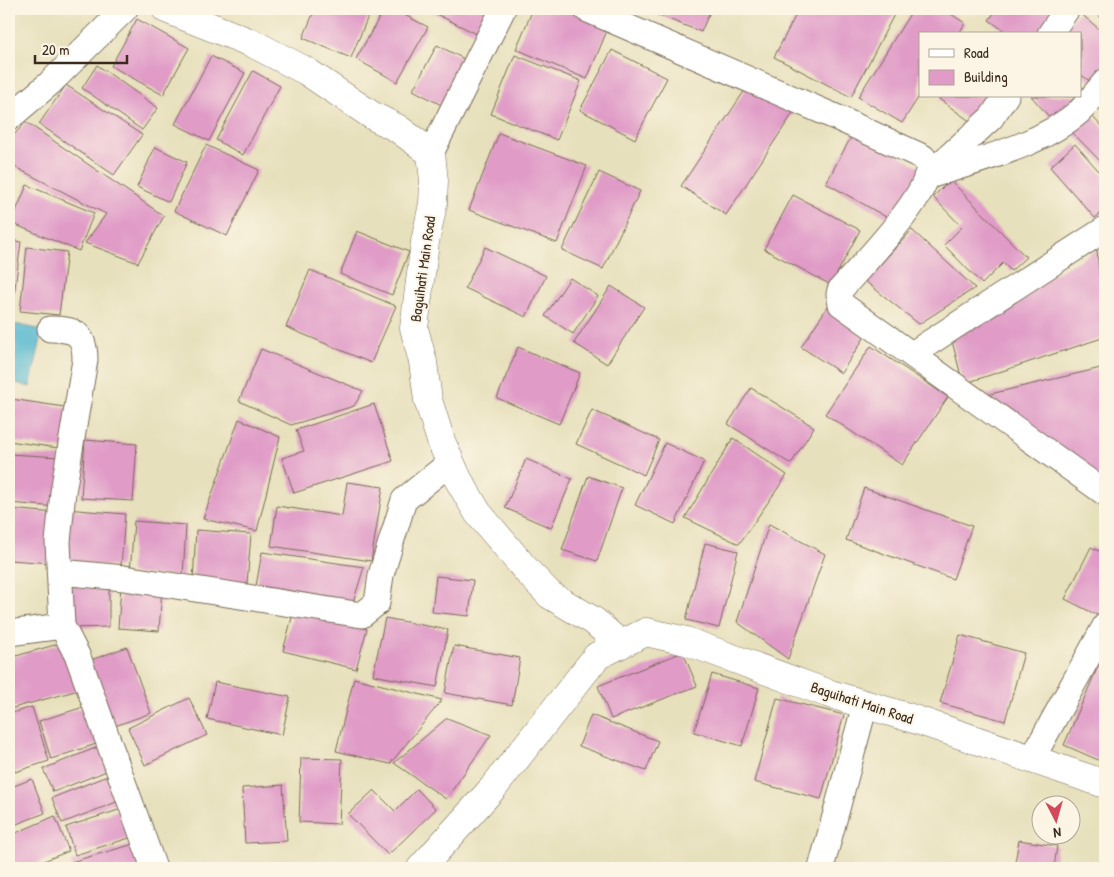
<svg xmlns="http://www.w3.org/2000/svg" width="1114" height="877" font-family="'Patrick Hand',sans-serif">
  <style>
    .water { fill: #4fb5ce; stroke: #457076 }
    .building { fill: #e09bc7 }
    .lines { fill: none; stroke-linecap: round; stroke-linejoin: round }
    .minor-casing { stroke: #776a55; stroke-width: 27 }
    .tertiary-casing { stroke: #776a55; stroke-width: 29 }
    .minor { stroke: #fff; stroke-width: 25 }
    .tertiary { stroke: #fff; stroke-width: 28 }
    .labels { text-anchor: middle; stroke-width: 4; stroke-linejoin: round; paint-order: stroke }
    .street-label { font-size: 15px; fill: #3b2a1e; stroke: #fcf5e5 }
  </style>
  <rect width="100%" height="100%" fill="#fcf5e5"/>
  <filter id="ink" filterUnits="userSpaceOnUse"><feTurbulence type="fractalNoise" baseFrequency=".02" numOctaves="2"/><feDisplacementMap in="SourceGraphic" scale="10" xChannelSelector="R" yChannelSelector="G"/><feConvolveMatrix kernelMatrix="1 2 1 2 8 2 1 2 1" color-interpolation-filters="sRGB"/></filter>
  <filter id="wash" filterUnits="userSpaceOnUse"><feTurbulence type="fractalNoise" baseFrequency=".0096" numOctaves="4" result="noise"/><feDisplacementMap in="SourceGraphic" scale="20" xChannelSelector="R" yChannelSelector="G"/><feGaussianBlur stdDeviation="1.12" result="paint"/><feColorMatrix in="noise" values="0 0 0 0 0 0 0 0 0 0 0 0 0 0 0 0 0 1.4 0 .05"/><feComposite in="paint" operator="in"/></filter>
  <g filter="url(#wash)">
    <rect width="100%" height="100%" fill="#e7e0bc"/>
    <path class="water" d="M9 323 43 330 30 387 9 381Z"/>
    <g id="blocks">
      <path class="building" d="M315 9H371L351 58 303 38Z
        M384 9H393L428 27 397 82 356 59Z
        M426 9H494L481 36Z
        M533 9H581L611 21 587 79 516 49Z
        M643 9H711L701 32Z
        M799 9H897L851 97 774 57Z
        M913 9H943L965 23 959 34H920V95L902 123 858 97Z
        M997 9H1055L1041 34H1009L989 20Z
        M1091 9H1105V21Z
        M1079 12 1105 34V65L1091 82 1080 74V34H1060Z
        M137 19 189 48 163 95 111 66Z
        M437 45 470 62 445 107 413 90Z
        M612 50 667 78 635 139 580 110Z
        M515 55 581 81 557 140 491 114Z
        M211 56 245 73 209 141 175 124Z
        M97 65 158 108 142 130 82 88Z
        M253 71 280 86 243 155 216 140Z
        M749 84 793 113 726 215 681 186Z
        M66 85 142 135 114 175 39 124Z
        M941 96H1000L978 127 939 99Z
        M1031 96H1076L1052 120Z
        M1089 113 1105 130V166L1070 130Z
        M26 122 164 216 138 263 85 243 106 214 9 164V140Z
        M855 130 925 170 895 222 826 183Z
        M499 133 587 166 557 243 469 210Z
        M1075 144 1105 178V210L1095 218 1050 167Z
        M206 145 259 170 227 236 174 211Z
        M155 147 187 162 169 202 137 187Z
        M599 172 640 191 603 269 562 250Z
        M950 180 1026 257 1011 271 1003 263 982 284 944 245 962 227 933 197Z
        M27 185 94 213 79 251 11 223Z
        M793 195 860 230 831 285 764 249Z
        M912 230 975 288 919 324 865 281Z
        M357 231 409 252 392 295 340 274Z
        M9 240 21 242 13 303 9 302Z
        M27 247 67 252 59 315 20 311Z
        M485 247 546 276 526 317 465 288Z
        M1097 250 1105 337 963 384 950 333Z
        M310 270 396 306 371 363 286 327Z
        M570 278 598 296 573 334 545 316Z
        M611 286 644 307 607 364 574 343Z
        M828 306 868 332 841 373 801 347Z
        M871 346 948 397 902 465 825 414Z
        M518 347 580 373 559 424 497 398Z
        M261 349 363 391 354 406 291 425 239 401Z
        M1105 367V484L986 395Z
        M751 388 814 427 791 464 728 424Z
        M11 399 71 408 65 449 9 441Z
        M374 404 393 461 294 493 282 458 304 451 296 430Z
        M592 410 659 440 644 475 576 444Z
        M239 419 280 437 257 531 203 519Z
        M733 438 787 475 739 544 685 518Z
        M85 440 137 444 133 501 81 498Z
        M665 443 704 461 675 524 635 505Z
        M9 454 60 457 57 507 9 503Z
        M526 459 572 479 551 528 505 508Z
        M588 476 622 488 597 561 562 550Z
        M347 482 383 487 371 561 271 546 277 506 342 516Z
        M864 488 972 526 953 579 846 540Z
        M9 509 56 513 52 563 9 560Z
        M66 509 125 514 121 567 62 563Z
        M134 521 186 525 183 577 130 573Z
        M769 524 825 554 788 659 737 622Z
        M196 530 251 534 247 584 193 581Z
        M705 543 738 551 719 628 686 620Z
        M1091 547 1105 554V619L1065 599Z
        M262 552 364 567 352 606 255 592Z
        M436 576 473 580 469 616 432 612Z
        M121 585 162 589 159 631 118 628Z
        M109 586V627L67 628 66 587Z
        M294 610 367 629 356 669 283 651Z
        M385 618 448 630 437 687 373 675Z
        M960 635 1024 653 1005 721 940 703Z
        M65 642 79 690 9 709V658Z
        M454 646 520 658 512 705 445 693Z
        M127 647 151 713 112 727 88 661Z
        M1105 650V763L1064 745Z
        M683 652 697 686 611 719 598 686Z
        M712 674 759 688 742 746 694 732Z
        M354 678 442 700 390 764 336 751Z
        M215 682 290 697 282 735 207 719Z
        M189 698 207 735 145 765 128 728Z
        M777 698 844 715 821 799 754 782Z
        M90 705 102 742 51 759 39 721Z
        M32 707 49 761 15 772 9 754V714Z
        M591 715 658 741 646 771 579 746Z
        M447 718 491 735 446 799 394 763Z
        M103 745 112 769 53 792 43 769Z
        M301 758 342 759 339 824 299 822Z
        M117 772 127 798 62 823 52 798Z
        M32 779 45 813 9 827V788Z
        M283 785 287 841 245 843 242 788Z
        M417 789 436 809 388 855 348 814 374 790 395 811Z
        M131 806 139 835 75 855 66 827Z
        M55 816 69 851 26 868H9V836Z
        M1019 840 1057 846 1054 868H1014Z
        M141 842 148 868H73L71 862Z"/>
    </g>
  </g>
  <g filter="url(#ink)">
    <use href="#blocks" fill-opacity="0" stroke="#776a55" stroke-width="1"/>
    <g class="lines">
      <g class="minor-casing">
        <path id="minor" d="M586 9 840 119 923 157C926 161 929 166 928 171 924 201 861 266 840 290L839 294 841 304 1105 493
          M1050 34 1067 9
          M9 118 50 83 125 9
          M431 153 503 9
          M932 172 991 118 1006 96
          M926 177C978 160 1038 147 1080 111 1089 102 1097 91 1105 82
          M50 329C75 329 85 333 85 360L63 492 58 542 62 626 78 657 154 868
          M912 354 1105 229
          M60 572 124 578 362 615 377 603 381 575 404 500 451 462
          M9 633 62 626
          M1032 759 1105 626
          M821 868 865 705"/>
      </g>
      <g class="tertiary-casing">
        <path id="tertiary" d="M166 9 254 44 306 71 373 116 397 128 431 153 434 181 433 204 425 242 414 328 423 362 428 400 441 441 458 479 478 513 527 571 550 595 594 621 619 643
          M421 868 493 788 597 656 646 632 686 641 827 693 914 719 1105 784"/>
      </g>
      <use href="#minor" class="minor"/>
      <use href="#tertiary" class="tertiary"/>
    </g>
  </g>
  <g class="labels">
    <g class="street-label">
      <text transform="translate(423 269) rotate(-82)" y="5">Baguihati Main Road</text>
      <text transform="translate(862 703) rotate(18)" y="5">Baguihati Main Road</text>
    </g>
  </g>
  <rect width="1114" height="877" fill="none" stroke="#fcf5e5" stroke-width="30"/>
  <rect x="919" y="32" width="162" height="65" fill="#fcf5e5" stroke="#afa495"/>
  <rect x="929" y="49" width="25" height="8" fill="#ffffff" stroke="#afa495"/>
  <text x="964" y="58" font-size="15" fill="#3b2a1e">Road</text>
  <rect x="929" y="70" width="25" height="15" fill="#e09bc7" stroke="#afa495"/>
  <text x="964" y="82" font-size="15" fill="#3b2a1e">Building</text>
  <g transform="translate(1056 820) rotate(174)"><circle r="24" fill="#fcf5e5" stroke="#afa495"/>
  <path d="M0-4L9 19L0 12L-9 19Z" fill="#d1495b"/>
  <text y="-8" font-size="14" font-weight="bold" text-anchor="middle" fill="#3b2a1e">N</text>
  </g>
  <path d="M35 55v8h92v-8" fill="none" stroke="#3b2a1e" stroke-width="2.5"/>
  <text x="42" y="55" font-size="15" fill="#3b2a1e" stroke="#fcf5e5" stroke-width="4" paint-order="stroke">20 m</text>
</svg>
